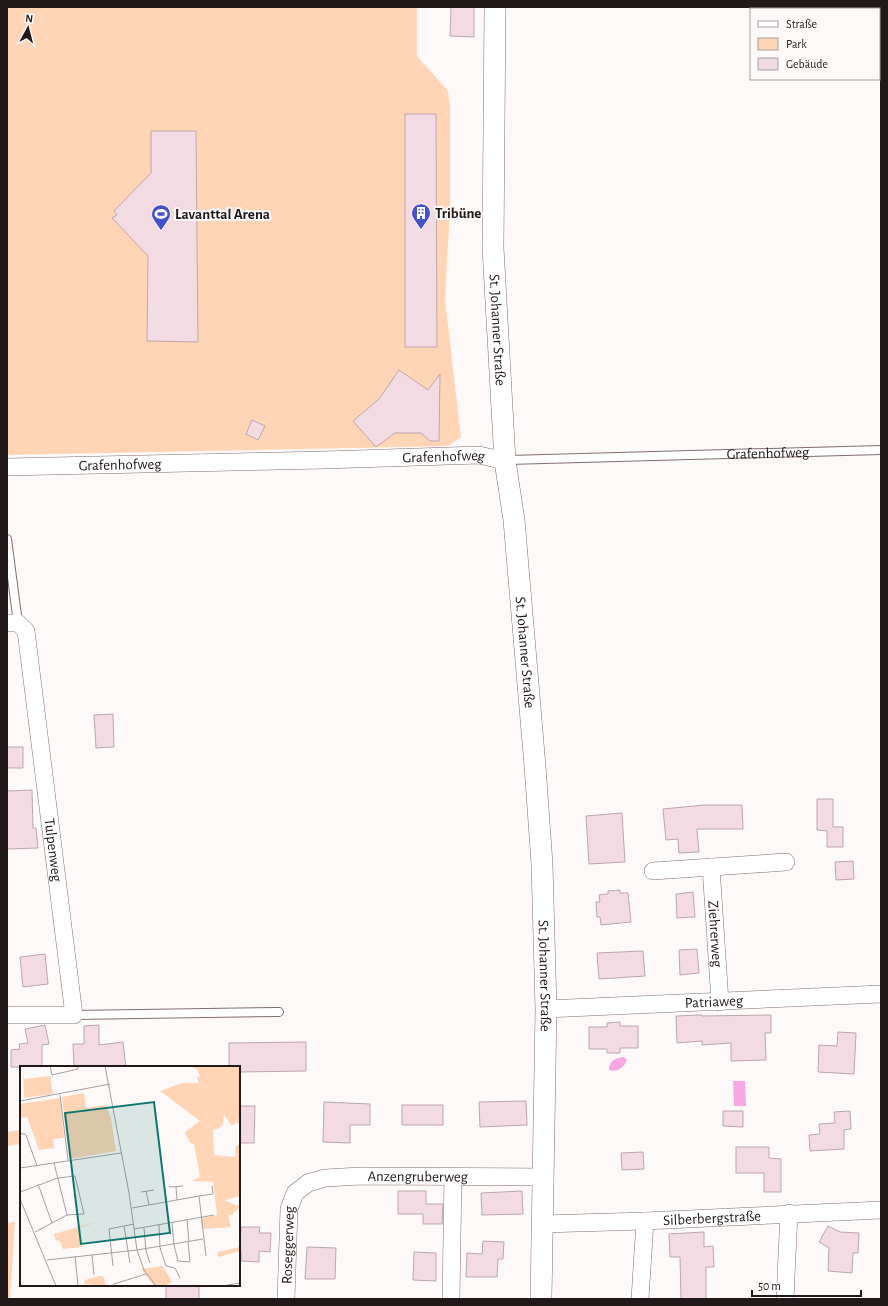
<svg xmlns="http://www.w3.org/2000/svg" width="888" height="1306" font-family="'Alegreya Sans',sans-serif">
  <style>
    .green { fill: #ffd5b6 }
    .water { fill: #f7a7e3 }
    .building { fill: #f3dbe3; stroke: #bca6ad }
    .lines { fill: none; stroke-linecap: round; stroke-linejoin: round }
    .service-casing { stroke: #836d6d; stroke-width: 10 }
    .minor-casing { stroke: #836d6d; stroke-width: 18 }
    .tertiary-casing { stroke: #836d6d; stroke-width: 22 }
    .service { stroke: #fff; stroke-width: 8 }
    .minor { stroke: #fff; stroke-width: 17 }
    .tertiary { stroke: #fff; stroke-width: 21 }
    .labels { text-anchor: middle; stroke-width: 4; stroke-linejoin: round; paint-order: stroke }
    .poi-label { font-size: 15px; font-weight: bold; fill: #211919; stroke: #fef9f9; text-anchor: start }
    .street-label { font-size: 15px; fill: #211919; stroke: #fef9f9 }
    .inset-road { fill: none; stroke: #a69f9f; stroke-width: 1 }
    .view { fill: #0f766e; fill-opacity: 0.15; stroke: #0f766e; stroke-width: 2 }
    .inset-edge { fill: none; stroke: #211919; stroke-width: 2 }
  </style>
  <rect width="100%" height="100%" fill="#fef9f9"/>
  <path class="green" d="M7 7H417V56L448 91 450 108V207L445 299 461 437 448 446 7 455Z
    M21 1130V1144L7 1146V1132Z
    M15 1222 10 1299H7V1223Z"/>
  <path class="water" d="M624 1057 627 1060C625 1067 616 1073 609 1070 609 1060 616 1058 624 1057Z
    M733 1081H745L746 1106H734Z"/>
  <path class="building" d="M451 7H474V37L450 36Z
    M405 114H436L437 347H405Z
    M151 131H196L198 342 147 341 148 256 112 218 117 215 114 211 151 173Z
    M399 370 428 390 440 374 439 441H430L421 433H395L376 447 353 421 379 399Z
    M252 420 265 426 258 440 246 434Z
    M113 714 114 747 96 748 94 715Z
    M7 747H23V768H7Z
    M32 790 33 828H36L38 848 7 849V791Z
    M817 799H833V827H843V847H827V831L817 830Z
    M704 805H742L743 829H697L699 852 679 853 678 839 666 840 663 809Z
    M622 813 625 862 589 864 586 816Z
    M853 861 854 879 836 880 835 862Z
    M620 890V893H628L631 922 601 925 600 917H597L596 902H600L599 895 608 894V891Z
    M693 892 695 917 677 918 676 894Z
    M697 949 699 973 680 975 679 950Z
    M643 951 645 976 599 979 597 953Z
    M45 954 48 984 23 987 20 957Z
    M702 1015V1016L771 1015V1033H765L766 1060 731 1061V1043L702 1045V1041L677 1043 676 1016Z
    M620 1022V1026H638V1048H620V1053H607V1049H589V1027H607V1023Z
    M45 1025 49 1044 42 1045V1067H11V1050L20 1049 19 1044 28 1043 25 1029Z
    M99 1025V1045L123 1042 126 1067H74L73 1044H84V1026Z
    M838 1032 856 1033 854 1074 818 1072 819 1045 837 1046Z
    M306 1042V1071L239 1072V1067H229V1043Z
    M526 1101 527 1125 480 1127 479 1102Z
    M324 1102 370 1104V1125H350V1143L323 1142Z
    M402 1105H443V1125H402Z
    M239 1106H255L254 1143H239Z
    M723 1111H743V1127L723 1126Z
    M850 1111 851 1129 844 1130V1149L810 1151 809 1135 820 1134 819 1124 835 1123 834 1112Z
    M736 1147H769V1158L781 1159V1192H764V1173H736Z
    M643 1152 644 1169 622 1170 621 1153Z
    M398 1191H426V1204H443L442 1224H423V1214H398Z
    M522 1191 523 1214 482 1215 481 1193Z
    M828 1226 840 1232 859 1233 858 1253H853L852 1273 828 1271 829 1248 819 1242Z
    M241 1227H260L259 1233H271L270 1252 259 1251V1262L241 1261V1251H239V1232H241Z
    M704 1232V1247L713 1246 714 1267H706V1299H681L680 1257H670L669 1234Z
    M483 1241 504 1242 503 1259H498L497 1277H466L467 1253 482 1254Z
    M307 1247 336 1248 335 1279H305Z
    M414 1252 436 1253V1281L413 1280Z
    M166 1285H199V1299H166Z"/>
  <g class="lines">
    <g class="service-casing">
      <g id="service">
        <path id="s1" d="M506 460 881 450"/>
        <path d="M7 539 18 623"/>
        <path d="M74 1015 279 1012"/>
      </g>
    </g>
    <g class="minor-casing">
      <g id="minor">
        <path id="s2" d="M7 467 324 460 479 455 505 461"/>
        <path id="s3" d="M7 623H18L26 631 74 1015H7"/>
        <path id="s4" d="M711 867 720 1002"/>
        <path d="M653 871 786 862"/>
        <path id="s5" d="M546 1009 881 994"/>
        <path id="s6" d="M543 1224 645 1221 881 1210"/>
        <path id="s7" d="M286 1299 289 1209 295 1193 308 1183 325 1178 361 1176 544 1177"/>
        <path d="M451 1299 453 1177"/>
        <path d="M640 1299 645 1221"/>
        <path d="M785 1299 789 1213"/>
      </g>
    </g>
    <g class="tertiary-casing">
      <g id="tertiary">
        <path id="s8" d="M495 7 493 248 505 461 514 520 535 766 542 864 546 1009 541 1299"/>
      </g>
    </g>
    <use href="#service" class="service"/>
    <use href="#minor" class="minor"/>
    <use href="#tertiary" class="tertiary"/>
  </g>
  <defs>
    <g id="building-pin" transform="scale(1)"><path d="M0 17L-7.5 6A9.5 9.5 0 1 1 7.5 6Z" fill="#4551c6" stroke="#fef9f9"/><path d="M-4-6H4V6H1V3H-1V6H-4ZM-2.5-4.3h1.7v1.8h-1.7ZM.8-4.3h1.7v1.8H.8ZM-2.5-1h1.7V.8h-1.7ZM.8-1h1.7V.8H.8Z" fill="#fff"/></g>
    <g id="stadium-pin" transform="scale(1)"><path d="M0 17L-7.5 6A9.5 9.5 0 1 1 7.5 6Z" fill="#4551c6" stroke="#fef9f9"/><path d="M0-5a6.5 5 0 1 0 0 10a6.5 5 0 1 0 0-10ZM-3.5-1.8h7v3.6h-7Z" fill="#fff"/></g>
  </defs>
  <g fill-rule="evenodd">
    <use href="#building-pin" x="421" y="213"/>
    <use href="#stadium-pin" x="161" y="214"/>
  </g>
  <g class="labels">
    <g class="poi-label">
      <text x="435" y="218">Tribüne</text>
      <text x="175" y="219">Lavanttal Arena</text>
    </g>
    <g class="street-label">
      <text dy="5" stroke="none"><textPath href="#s8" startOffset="323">St. Johanner Straße</textPath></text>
      <text dy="5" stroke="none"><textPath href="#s1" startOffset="262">Grafenhofweg</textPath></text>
      <text dy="5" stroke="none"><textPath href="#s2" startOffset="437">Grafenhofweg</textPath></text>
      <text dy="5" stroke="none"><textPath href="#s2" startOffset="113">Grafenhofweg</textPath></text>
      <text dy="5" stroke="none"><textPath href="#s8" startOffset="647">St. Johanner Straße</textPath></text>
      <text dy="5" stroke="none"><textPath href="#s3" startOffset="243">Tulpenweg</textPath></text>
      <text dy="5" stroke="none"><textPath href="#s4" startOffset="67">Ziehrerweg</textPath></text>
      <text dy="5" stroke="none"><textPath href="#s8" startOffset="971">St. Johanner Straße</textPath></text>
      <text dy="5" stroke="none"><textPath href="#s5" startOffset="168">Patriaweg</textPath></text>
      <text dy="5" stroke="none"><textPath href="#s7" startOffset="234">Anzengruberweg</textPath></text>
      <text dy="5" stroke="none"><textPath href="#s6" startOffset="169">Silberbergstraße</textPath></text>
      <text dy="5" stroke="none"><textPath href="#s7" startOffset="54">Roseggerweg</textPath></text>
    </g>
  </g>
  <g transform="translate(20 1066)">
    <rect width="220" height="220" fill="#fef9f9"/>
    <path d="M169 0H220V58L216 56 214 59H211L204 49 202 61 193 64 194 89 215 91 216 80 220 78V130L205 134 215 139H219L220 135V141L212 149H208L211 161 182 163 181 152 197 149 193 116 172 115 180 111 174 78 170 77 165 66 180 55 140 25 162 17H179L177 12 180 10 177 3ZM3 4 4 13 30 10 33 28 4 32ZM64 27 66 42 86 39 91 52 96 85 49 93 42 31ZM40 32 44 72 33 73 34 82 19 84 7 51 1 52 0 38ZM79 155 59 162 62 181 43 183 39 174 36 175 34 168ZM220 181V185L198 191 197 186ZM143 200 152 216 145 220H134L121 203ZM79 210H83L86 220 64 218 65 214Z" fill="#ffd5b6"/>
    <path class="inset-road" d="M30 0 32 9 58 3V0M85 0 109 127 117 184 124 204 136 220M40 29 48 94M0 35 90 18M0 67 6 69 17 100M34 97 47 149M0 102 101 87M18 118 32 157M149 121 163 120M156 121 157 134M126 125 129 139M0 126 38 112 55 110 64 148 47 149 15 166M121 126 134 124M179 130 193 128 192 120M0 133 36 220M112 142 179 130 186 190M167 154 169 176M152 157 154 179M139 159 140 182 146 200 155 202 160 212M104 160 110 197M124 162 126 185 130 197M114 163 194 149M154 179 158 195 170 196 168 176M72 189 74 209M55 190 58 219M27 194 117 184 183 173M93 200 89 163 114 158M94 220V218L126 208M202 220 220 217"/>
    <path class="view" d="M134 36 150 167 61 178 45 47Z"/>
    <rect width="220" height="220" class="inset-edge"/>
  </g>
  <rect width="888" height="1306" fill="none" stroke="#211919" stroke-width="16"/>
  <rect x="750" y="8" width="130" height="72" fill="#fef9f9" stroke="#a69f9f"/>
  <rect x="758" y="21" width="20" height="6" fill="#ffffff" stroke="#a69f9f"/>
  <text x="786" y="28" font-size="12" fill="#211919">Straße</text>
  <rect x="758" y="38" width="20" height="12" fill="#ffd5b6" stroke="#a69f9f"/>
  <text x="786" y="48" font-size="12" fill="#211919">Park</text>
  <rect x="758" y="58" width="20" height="12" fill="#f3dbe3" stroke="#a69f9f"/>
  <text x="786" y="68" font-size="12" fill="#211919">Gebäude</text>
  <g transform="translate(28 28) rotate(7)" stroke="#fef9f9" stroke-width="3" paint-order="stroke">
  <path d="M0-3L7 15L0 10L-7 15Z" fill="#211919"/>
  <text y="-6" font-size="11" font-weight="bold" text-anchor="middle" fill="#211919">N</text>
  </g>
  <path d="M752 1290v6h109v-6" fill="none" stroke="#211919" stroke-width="2"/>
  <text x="758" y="1290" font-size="12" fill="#211919" stroke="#fef9f9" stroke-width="3" paint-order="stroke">50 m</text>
</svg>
